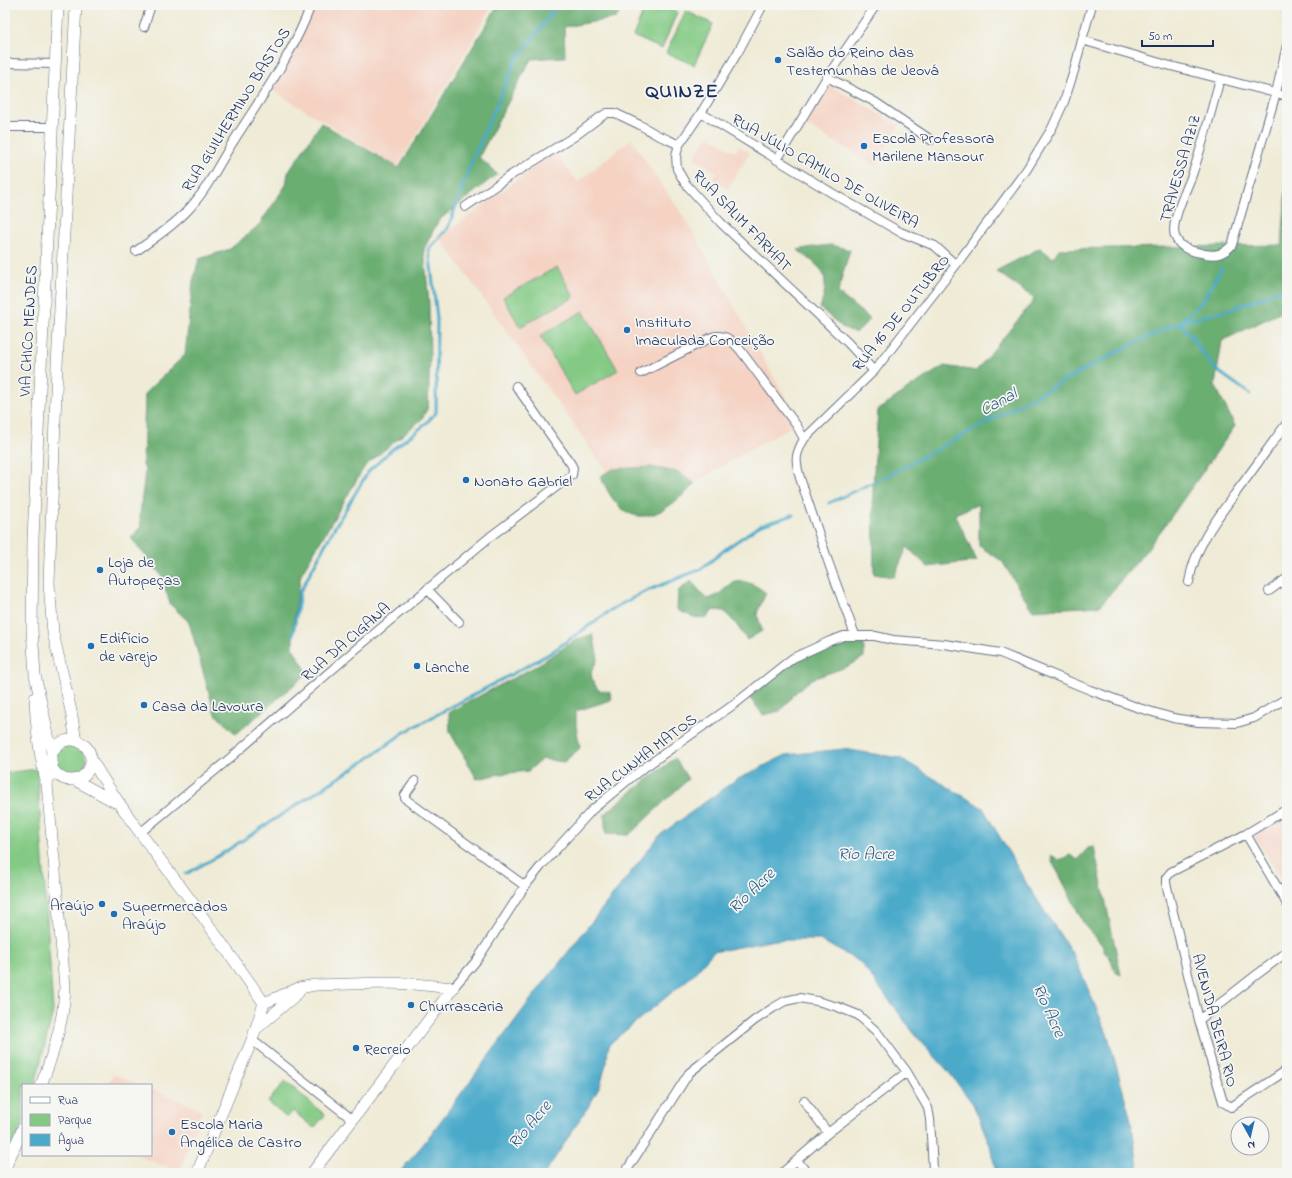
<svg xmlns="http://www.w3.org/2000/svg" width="1292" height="1178" font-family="'Indie Flower',sans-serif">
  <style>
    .built { fill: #f5d2c2 }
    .green { fill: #84ca85; stroke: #507c72 }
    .forest { fill: #6bae72; stroke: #436e68 }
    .water { fill: #4baaca; stroke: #336c94 }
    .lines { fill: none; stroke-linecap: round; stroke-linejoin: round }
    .stream { stroke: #4baaca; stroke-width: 3 }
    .street-casing { stroke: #657188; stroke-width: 10 }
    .secondary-casing { stroke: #657188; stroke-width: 12 }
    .street { stroke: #fff; stroke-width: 8 }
    .secondary { stroke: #fff; stroke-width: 11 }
    .poi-dot { fill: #1f6fb2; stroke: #f6f6f2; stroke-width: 1.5 }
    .labels { text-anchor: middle; stroke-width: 3.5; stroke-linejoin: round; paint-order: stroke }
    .poi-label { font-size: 16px; fill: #1b2f5e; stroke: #f6f6f2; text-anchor: start }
    .street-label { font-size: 16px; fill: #1b2f5e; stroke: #f6f6f2 }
    .water-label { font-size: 17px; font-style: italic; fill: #2c5a84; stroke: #f6f6f2 }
    .district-label { font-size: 20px; font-weight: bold; letter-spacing: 1px; fill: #1b2f5e; stroke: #f6f6f2 }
  </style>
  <rect width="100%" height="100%" fill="#f6f6f2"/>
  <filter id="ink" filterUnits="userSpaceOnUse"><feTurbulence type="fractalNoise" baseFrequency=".025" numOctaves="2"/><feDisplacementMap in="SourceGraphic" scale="8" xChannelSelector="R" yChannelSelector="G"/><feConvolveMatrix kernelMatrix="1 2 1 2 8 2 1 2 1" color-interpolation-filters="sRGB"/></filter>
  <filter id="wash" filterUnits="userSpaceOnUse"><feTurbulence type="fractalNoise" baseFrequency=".012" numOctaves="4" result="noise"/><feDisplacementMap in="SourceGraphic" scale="16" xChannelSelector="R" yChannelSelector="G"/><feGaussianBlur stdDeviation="0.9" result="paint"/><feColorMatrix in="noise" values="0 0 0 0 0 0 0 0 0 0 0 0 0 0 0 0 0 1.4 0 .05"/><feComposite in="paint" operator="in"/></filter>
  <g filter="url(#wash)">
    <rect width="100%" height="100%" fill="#efebd6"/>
    <path class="built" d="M316 5H490L492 7 398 166 273 91Z
      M829 85 899 125 876 166 804 124Z
      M708 136 735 152 739 146 750 153 727 189 713 180 717 172 694 158Z
      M631 139 689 225 799 422 638 515 440 238 554 152 578 182Z
      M1287 819V887L1254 836Z
      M113 1074 140 1085H108Z
      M151 1089 202 1110 180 1171 134 1155H151Z"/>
    <path class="green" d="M646 5H662L677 12 662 49 633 36Z
      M686 11 713 24 694 65 666 53Z
      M557 267 574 297 520 327 503 297Z
      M583 311 618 370 575 395 540 336Z
      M56 761a15 15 0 1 1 30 0a15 15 0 1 1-30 0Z
      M37 769 53 1011 35 1085H23V1123L5 1163V773Z
      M285 1081 325 1115 314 1128 293 1111 287 1118 268 1102Z"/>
    <path class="forest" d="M496 5H625L616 18 564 27 565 57 531 59 479 157 497 174 438 221 424 249 429 304 430 358 428 407 422 419 365 466 301 574 293 624V648L308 673 236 734 215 714 189 622 170 604 161 575 131 538 141 527 140 516 145 470 143 465 145 393 185 355 193 281 199 259 230 249 259 225 286 185 288 173 321 123 399 168 497 7Z
      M1287 173V309L1222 341 1215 385 1235 426 1168 521 1145 552 1100 606 1032 610 1002 561 979 546V504L955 514 977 561 928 567 907 547 894 577 874 574 873 487 878 410 912 386 944 366 976 371 1035 299 996 271 1040 248 1053 258 1059 249 1282 245Z
      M832 245 850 250 842 276 838 293 870 319 856 333 842 327 820 308C824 298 828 280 822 271 816 263 805 256 798 250L812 247Z
      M650 467 678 472 695 484C676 502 646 531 620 507 611 499 606 487 600 476L613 469Z
      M691 581 707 599C718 597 723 590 731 584 743 577 757 586 766 593L757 613 762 631 747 640 736 624 724 611 713 610 707 618 693 617 677 610 678 591Z
      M593 634 598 659 591 672 592 679 598 690 610 692 611 700 576 711V726L580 748 564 762 542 759 528 771 500 774 477 779 450 732 449 712 536 666 577 639Z
      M864 638V657L849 666 812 679 796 692 780 711 763 715 749 697 778 673 809 652Z
      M675 758 688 779 629 835 606 834 604 815 621 800Z
      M1094 847 1121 975 1115 972 1110 958 1104 951 1102 945 1085 926 1060 876 1052 862 1051 855 1059 860 1070 855 1077 860 1088 848Z"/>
    <path class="water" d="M843 749 900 758 983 808 1027 884 1074 956 1108 1036 1131 1120 1139 1173H996L990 1145 973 1104 947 1070 916 1036 860 962 820 940H775L713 952 692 976 614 1040 610 1044 608 1049 607 1061 600 1086 590 1104 545 1173H399L425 1142 531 999 660 835 734 781 786 755Z"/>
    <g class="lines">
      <path class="stream" d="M1222 268 1201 303 1180 322 1215 369 1250 394
        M829 503 887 476 1123 349 1180 322 1229 310 1280 290 1287 288
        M293 635 300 592 332 532 368 472 390 451 422 427 436 413 437 318 429 249 448 228 470 166 516 60 558 5
        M186 874 220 855 366 760 403 733 549 654 614 608 644 592 701 569 727 548 759 526 793 515"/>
    </g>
  </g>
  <g filter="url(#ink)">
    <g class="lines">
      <g class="street-casing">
        <path id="street" d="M763 5 738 52 701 113 679 145 676 155 677 169 685 183 721 223 848 343 874 371
          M144 27 151 5
          M1082 40 1167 65 1287 96
          M5 63 56 64
          M827 77 875 102 931 140
          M1220 79C1211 111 1203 144 1192 175 1187 189 1170 222 1175 236 1180 250 1193 251 1205 254 1217 256 1224 254 1232 245L1276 93 1287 45
          M701 113 832 193 900 232 935 246 956 265
          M5 127H53
          M777 160 827 77 876 5
          M465 207 508 177 575 136 599 118 607 113H615L640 125 657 135 669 140 679 145
          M136 251C154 239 173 226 188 210 205 192 216 170 228 150 257 103 292 57 311 5
          M641 373 712 337C726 333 732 341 741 351L797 426 804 439
          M1189 582C1195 545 1218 517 1240 487 1256 466 1271 444 1287 423
          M427 589 459 622
          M1269 591 1287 578
          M855 635 829 564 800 478C795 460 795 455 804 439L874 371 956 265 1027 169 1052 128 1064 102 1074 71 1082 40 1092 5
          M415 781 405 795V798L408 801 525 886
          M1287 809 1246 834 1171 872 1166 878V883L1199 1020 1223 1102 1231 1107 1287 1070
          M140 833 229 759 356 649 491 536 572 475 573 468 571 464 516 386
          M1246 834 1287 904
          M453 988 477 960 525 886 542 865 592 810 638 772 736 703 793 658 830 641 844 636H875L893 640 944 644 1000 653 1090 690 1139 708 1173 718 1198 722 1237 723 1254 718 1287 698
          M1199 1020 1255 976 1287 952
          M252 1040 353 1120
          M804 1101 828 1133
          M797 1160 807 1173
          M625 1173 689 1073 755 1020 773 1008 785 1001 799 998 817 1001 838 1007 858 1015 877 1032 907 1072 928 1108 930 1119 933 1169 935 1173
          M782 1173 828 1133 907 1072"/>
      </g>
      <g class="secondary-casing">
        <path id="secondary" d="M35 698C36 727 39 755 47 784
          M51 760a20 20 0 1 1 40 0a20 20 0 1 1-40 0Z
          M76 741 71 711 53 633 49 583 57 365 76 5
          M52 753 35 675 32 629 33 539 58 5
          M91 759C115 800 143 837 171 874 203 916 234 960 264 1003
          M75 780 115 802
          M264 1003 299 988 315 985 385 983 414 984 453 988
          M257 1028 298 993
          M41 1085C54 1053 64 1021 65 987L54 860 47 784 52 768
          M5 1168 23 1128
          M197 1173 252 1040 264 1003
          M312 1173 453 988"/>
      </g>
      <use href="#street" class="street"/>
      <use href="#secondary" class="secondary"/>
    </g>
  </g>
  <g class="poi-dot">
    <circle cx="778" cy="60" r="4"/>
    <circle cx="864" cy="146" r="4"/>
    <circle cx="627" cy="330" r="4"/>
    <circle cx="466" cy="480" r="4"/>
    <circle cx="100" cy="570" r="4"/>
    <circle cx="91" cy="646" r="4"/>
    <circle cx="417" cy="666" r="4"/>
    <circle cx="144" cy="705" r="4"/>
    <circle cx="102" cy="904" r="4"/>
    <circle cx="114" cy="914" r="4"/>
    <circle cx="411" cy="1005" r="4"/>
    <circle cx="356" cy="1048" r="4"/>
    <circle cx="172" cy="1132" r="4"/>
  </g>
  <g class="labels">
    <g class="poi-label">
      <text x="786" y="57">Salão do Reino das<tspan x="786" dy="18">Testemunhas de Jeová</tspan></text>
      <text x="872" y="143">Escola Professora<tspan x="872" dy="18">Marilene Mansour</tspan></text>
      <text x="635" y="327">Instituto<tspan x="635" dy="18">Imaculada Conceição</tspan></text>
      <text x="474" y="486">Nonato Gabriel</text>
      <text x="108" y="567">Loja de<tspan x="108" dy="18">Autopeças</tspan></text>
      <text x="99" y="643">Edifício<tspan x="99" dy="18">de varejo</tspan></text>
      <text x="425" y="672">Lanche</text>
      <text x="152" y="711">Casa da Lavoura</text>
      <text x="94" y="910" text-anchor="end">Araújo</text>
      <text x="122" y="911">Supermercados<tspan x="122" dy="18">Araújo</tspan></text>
      <text x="419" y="1011">Churrascaria</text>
      <text x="364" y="1054">Recreio</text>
      <text x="180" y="1129">Escola Maria<tspan x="180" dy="18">Angélica de Castro</tspan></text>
    </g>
    <g class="street-label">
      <text transform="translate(235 109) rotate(-58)" y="6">RUA GUILHERMINO BASTOS</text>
      <text transform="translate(1179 168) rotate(-74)" y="6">TRAVESSA AZIZ</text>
      <text transform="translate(826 170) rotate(30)" y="6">RUA JÚLIO CAMILO DE OLIVEIRA</text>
      <text transform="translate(743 220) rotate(46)" y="6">RUA SALIM FARHAT</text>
      <text transform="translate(900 312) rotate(-51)" y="6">RUA 16 DE OUTUBRO</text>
      <text transform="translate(27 331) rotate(-87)" y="6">VIA CHICO MENDES</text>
      <text transform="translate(345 641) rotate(-41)" y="6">RUA DA CIGANA</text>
      <text transform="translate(640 757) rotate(-37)" y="6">RUA CUNHA MATOS</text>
      <text transform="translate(1216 1020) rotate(75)" y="6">AVENIDA BEIRA RIO</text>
    </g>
    <g class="water-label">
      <text transform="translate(998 401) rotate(-28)" y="6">Canal</text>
      <text x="866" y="859">Rio Acre</text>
      <text transform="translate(751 890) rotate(-44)" y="6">Río Acre</text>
      <text transform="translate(1050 1010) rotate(66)" y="6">Río Acre</text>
      <text transform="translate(529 1124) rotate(-50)" y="6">Río Acre</text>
    </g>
    <g class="district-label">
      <text x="682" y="97">QUINZE</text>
    </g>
  </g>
  <rect width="1292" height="1178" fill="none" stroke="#f6f6f2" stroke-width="20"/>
  <rect x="22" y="1084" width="130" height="72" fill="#f6f6f2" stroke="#9ea6b7"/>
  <rect x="30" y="1097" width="20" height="6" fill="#ffffff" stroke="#9ea6b7"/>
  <text x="58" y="1104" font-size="12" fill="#1b2f5e">Rua</text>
  <rect x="30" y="1114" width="20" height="12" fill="#84ca85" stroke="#9ea6b7"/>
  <text x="58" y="1124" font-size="12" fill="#1b2f5e">Parque</text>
  <rect x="30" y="1134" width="20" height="12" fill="#4baaca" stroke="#9ea6b7"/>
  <text x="58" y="1144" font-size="12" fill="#1b2f5e">Água</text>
  <g transform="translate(1250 1136) rotate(172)"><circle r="19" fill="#f6f6f2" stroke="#9ea6b7"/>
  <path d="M0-3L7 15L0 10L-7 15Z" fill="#1f6fb2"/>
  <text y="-6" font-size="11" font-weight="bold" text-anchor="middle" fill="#1b2f5e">N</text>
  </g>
  <path d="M1142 40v6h71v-6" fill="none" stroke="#1b2f5e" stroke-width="2"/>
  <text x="1148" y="40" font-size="12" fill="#1b2f5e" stroke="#f6f6f2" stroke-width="3" paint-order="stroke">50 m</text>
</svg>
